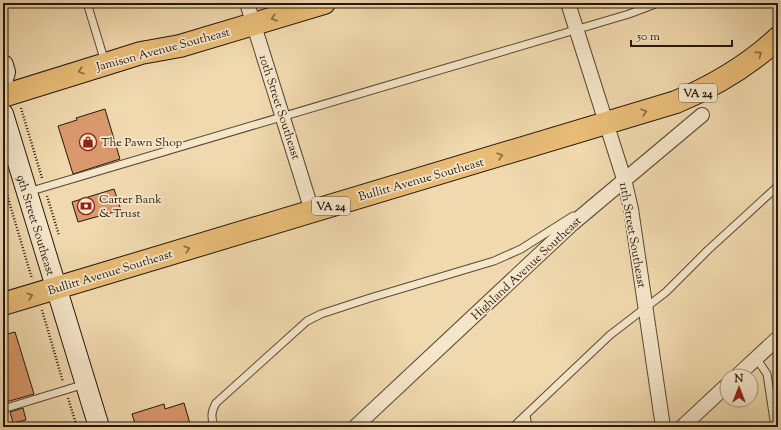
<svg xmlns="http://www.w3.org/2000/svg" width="781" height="430" font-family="'Sorts Mill Goudy',serif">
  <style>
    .building { fill: #d9996c; stroke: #25170c }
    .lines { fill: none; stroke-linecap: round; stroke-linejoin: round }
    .lane-casing { stroke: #584834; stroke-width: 9 }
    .street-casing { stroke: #584834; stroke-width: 16 }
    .secondary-casing { stroke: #25170c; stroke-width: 22 }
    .primary-casing { stroke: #25170c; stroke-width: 24 }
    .path { stroke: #25170c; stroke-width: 2.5; stroke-dasharray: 1 2; stroke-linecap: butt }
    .lane { stroke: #f5e6ca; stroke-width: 7 }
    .street { stroke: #f5e6ca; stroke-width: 14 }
    .secondary { stroke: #f5e6ca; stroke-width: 20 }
    .primary { stroke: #e8bc77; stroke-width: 22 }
    .oneway { stroke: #866a42 }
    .labels { text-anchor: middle; stroke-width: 3.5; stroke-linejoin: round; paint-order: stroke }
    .shield { fill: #f5e6ca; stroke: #635545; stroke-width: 1 }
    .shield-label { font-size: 11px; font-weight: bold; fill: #25170c }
    .street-label { font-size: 12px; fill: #25170c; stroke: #f5e6ca }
    .poi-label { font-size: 12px; fill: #25170c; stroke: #f5e6ca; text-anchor: start }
  </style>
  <rect width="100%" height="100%" fill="#f0d9ae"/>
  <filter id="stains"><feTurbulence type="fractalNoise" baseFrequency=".005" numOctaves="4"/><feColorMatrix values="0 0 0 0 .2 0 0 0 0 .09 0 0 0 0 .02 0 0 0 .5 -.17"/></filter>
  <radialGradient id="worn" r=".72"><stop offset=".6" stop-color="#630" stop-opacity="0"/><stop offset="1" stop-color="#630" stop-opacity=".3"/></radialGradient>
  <path class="building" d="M105 109 120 159 73 174 58 126 77 120 76 118Z
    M114 189 121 210 78 222 72 202Z
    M15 332 34 394 6 402 3 390V335Z
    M184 403 191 427H136L132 414 164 404 165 409Z
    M23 408 26 420 13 423 10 412Z"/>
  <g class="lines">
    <g class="lane-casing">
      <path id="lane" d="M87 3 105 62
        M28 192 629 14 658 3
        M756 358 767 374 775 427
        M3 409 85 384
        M526 415 528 427
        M214 427C211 417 211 412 216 403L307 321 321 314 370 298 494 261 521 249 573 216
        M513 427 610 335 666 292 708 250 778 186"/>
    </g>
    <g class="street-casing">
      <path id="street" d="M247 3 312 211
        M568 3 624 179 631 209 663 427
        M737 376 778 338
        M355 427 572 224 702 115
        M682 427 727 385"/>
    </g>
    <g class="secondary-casing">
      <path id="secondary" d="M3 65 5 72 3 79
        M3 114 99 427"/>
    </g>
    <g class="primary-casing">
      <path id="primary" d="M3 96 106 64 141 53 180 46 324 3
        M3 304 676 102C714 86 748 66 778 38"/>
    </g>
    <path class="path" d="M21 108 42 178
      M3 181 32 279
      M47 196 59 235
      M42 310 63 382
      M68 398 77 427"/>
    <use href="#lane" class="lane"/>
    <use href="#street" class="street"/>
    <use href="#secondary" class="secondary"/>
    <use href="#primary" class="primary"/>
  </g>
  <defs><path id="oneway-chevron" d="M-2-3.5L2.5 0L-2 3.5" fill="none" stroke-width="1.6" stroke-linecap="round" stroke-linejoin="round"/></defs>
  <g class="oneway">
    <use href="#oneway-chevron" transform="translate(274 18) rotate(163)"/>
    <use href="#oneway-chevron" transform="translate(759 54) rotate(-37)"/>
    <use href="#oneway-chevron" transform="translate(81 71) rotate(162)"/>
    <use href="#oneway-chevron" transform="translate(644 112) rotate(-18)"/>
    <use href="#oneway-chevron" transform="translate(500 156) rotate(-16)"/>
    <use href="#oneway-chevron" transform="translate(187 249) rotate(-17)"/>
    <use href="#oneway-chevron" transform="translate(30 296) rotate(-17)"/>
  </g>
  <defs>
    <g id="shop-ring" transform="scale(0.9)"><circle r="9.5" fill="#f5e6ca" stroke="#8f2418" stroke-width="1.5"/><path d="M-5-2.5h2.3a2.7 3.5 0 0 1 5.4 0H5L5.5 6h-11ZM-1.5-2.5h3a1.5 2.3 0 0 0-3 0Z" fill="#8f2418"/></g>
    <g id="bank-ring" transform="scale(0.9)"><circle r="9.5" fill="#f5e6ca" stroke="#8f2418" stroke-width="1.5"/><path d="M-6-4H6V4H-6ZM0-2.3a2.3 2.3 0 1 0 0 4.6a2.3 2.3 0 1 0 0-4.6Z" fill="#8f2418"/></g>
  </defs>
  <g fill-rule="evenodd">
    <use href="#shop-ring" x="88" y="142"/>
    <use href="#bank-ring" x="86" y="206"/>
  </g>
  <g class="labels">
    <g class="shield">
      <rect x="679" y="84" width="38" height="18" rx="3"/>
      <rect x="312" y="197" width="38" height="18" rx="3"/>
    </g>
    <g class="shield-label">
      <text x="698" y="97">VA 24</text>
      <text x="331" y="210">VA 24</text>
    </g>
    <g class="street-label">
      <text transform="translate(163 49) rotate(-15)" y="4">Jamison Avenue Southeast</text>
      <text transform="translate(280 107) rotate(72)" y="4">10th Street Southeast</text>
      <text transform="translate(421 179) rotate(-16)" y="4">Bullitt Avenue Southeast</text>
      <text transform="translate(36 225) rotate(73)" y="4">9th Street Southeast</text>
      <text transform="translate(633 235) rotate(80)" y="4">11th Street Southeast</text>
      <text transform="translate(526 268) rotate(-43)" y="4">Highland Avenue Southeast</text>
      <text transform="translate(110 272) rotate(-17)" y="4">Bullitt Avenue Southeast</text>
    </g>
    <g class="poi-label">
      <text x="101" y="146">The Pawn Shop</text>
      <text x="99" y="203">Carter Bank<tspan x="99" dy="14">&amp; Trust</tspan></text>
    </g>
  </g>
  <rect width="781" height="430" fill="none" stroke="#f0d9ae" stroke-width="16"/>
  <rect x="4" y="4" width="773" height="422" fill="none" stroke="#25170c" stroke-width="2"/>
  <rect x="8" y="8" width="765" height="414" fill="none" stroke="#25170c"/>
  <g transform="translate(739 388)"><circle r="19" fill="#f5e6ca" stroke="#a2937e"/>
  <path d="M0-3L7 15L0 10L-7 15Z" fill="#8f2418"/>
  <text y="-6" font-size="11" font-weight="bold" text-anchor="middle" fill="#25170c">N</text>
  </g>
  <path d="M631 40v6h101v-6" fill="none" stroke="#25170c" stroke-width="2"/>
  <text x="637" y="40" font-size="12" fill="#25170c" stroke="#f5e6ca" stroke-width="3" paint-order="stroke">50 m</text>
  <rect width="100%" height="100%" filter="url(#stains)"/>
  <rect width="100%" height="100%" fill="url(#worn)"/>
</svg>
